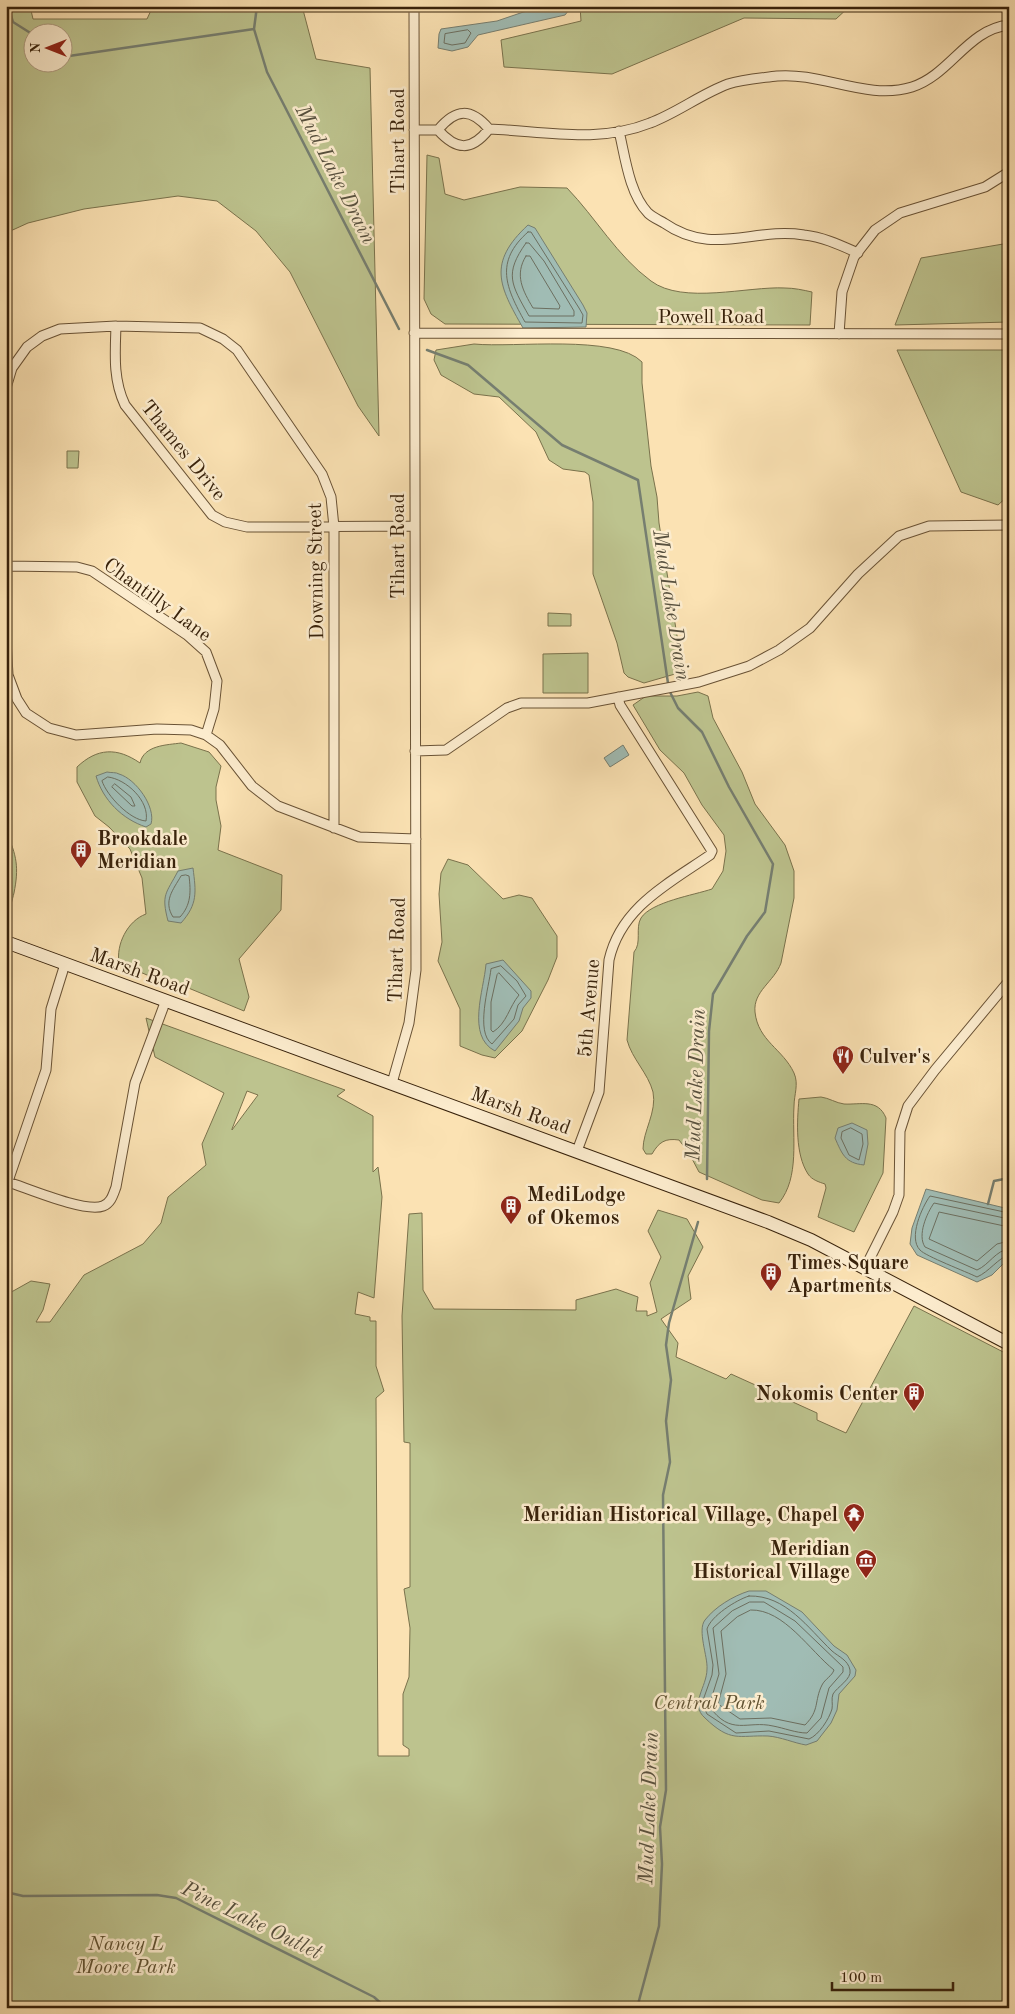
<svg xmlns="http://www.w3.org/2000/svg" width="1015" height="2014" font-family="'Old Standard TT',serif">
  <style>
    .green { fill: #bdc38e; stroke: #7a724c; fill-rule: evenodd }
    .water { fill: #a0bcb4; stroke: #767e70 }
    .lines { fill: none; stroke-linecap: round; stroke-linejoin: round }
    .shore { stroke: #6c6f60; stroke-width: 1 }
    .stream { stroke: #767e70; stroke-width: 2.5 }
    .street-casing { stroke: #695235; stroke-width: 11 }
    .secondary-casing { stroke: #38220b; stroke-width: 14 }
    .street { stroke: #fcecce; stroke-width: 9 }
    .secondary { stroke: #fcecce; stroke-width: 12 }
    .labels { text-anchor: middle; stroke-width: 5; stroke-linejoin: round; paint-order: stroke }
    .street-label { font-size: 20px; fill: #38220b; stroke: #fcecce }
    .poi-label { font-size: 20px; font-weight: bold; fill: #38220b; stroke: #fcecce; text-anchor: start }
    .park-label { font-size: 20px; font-style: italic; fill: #605232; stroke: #fcecce }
    .water-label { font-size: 21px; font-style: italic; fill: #57503e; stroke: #fcecce }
  </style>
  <rect width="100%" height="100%" fill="#fbe2b3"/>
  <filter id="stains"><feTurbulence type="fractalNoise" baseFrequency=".004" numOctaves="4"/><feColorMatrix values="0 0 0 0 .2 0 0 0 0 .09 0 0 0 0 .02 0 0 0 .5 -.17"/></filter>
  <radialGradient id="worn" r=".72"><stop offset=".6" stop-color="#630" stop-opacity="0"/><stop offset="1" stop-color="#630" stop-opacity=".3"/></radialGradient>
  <path class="green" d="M6 6H30L33 19H147L153 6H302L316 59 370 68 379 436 358 406 290 272 256 231 217 201 178 196 84 209 28 223 6 233ZM32 32H62V62H32Z
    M580 6H850L836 19 744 18 612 74 504 67 501 40 581 21Z
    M427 155 439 158 445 194 464 200 520 187 567 188C596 218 617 256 651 281 683 305 748 286 785 288 794 288 803 290 812 292L810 325 445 324 431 314 424 299Z
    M1009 243V322L895 325 921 258Z
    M474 344C514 348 615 334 642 362V383L651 466 657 497 659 523 679 648 678 670 675 674 644 683 628 677 624 673 617 643 593 574V502L589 475 585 472 563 469 549 460 536 432 499 397 474 394 441 375 434 360 436 350Z
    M897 350H1009V495L998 505 961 492Z
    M67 451H79L78 468H67Z
    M548 613 571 614V626H548Z
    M588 653V693H543V654Z
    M698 692 708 696 713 718 742 772 755 804 785 845 794 871V898L781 963C774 982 753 991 755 1012 758 1041 783 1049 794 1073 799 1084 794 1095 794 1106 792 1138 800 1177 779 1203L762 1200 699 1172 689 1153 679 1140C665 1138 659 1142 652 1154H646L643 1149C643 1131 657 1112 653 1092 648 1073 632 1059 627 1040L634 952C642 943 635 928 641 918 651 902 694 895 712 889L723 871 726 851 724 835 702 805 684 773 660 750 633 705 646 696H677Z
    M181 743 209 752 221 766 216 787V800L221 826 218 850 282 875 281 910 239 959 249 997 244 1011 186 987H175L119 963C116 945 127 921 146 914L142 878 130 849 109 827 95 816 77 782V767C97 748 117 747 140 763 144 745 167 745 181 743Z
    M6 832C17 855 19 868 14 893 12 900 11 908 6 915Z
    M448 859 468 865 503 899 519 895 532 898 557 936V957L548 980 522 1031 495 1058 482 1055 460 1046V1009L438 961 442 942 439 894 441 873Z
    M146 1018 345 1090 337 1096 373 1116V1172L378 1167 382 1197 374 1298 358 1292 355 1314 370 1317V1321H376V1366L384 1391 376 1398 378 1756H409V1749L403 1745V1694L409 1677 410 1628 404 1589 410 1587V1443L404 1442 402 1316 409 1214 422 1213 423 1290 434 1309 576 1310V1300L616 1289 638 1297 636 1311H647V1316L657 1312 650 1283 661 1257 648 1231 658 1210 687 1219 703 1247 688 1276 691 1299 661 1319 678 1343 676 1357 726 1379 731 1374 817 1413V1420L846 1433 914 1306 1009 1355V2008H6V1295L31 1281 50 1284 43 1310 36 1322H50L84 1275 143 1244 161 1223 168 1197 206 1165 202 1144 224 1093 155 1057ZM247 1091 258 1095 232 1130V1129Z
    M821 1097C829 1098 836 1103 844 1104 860 1105 878 1098 886 1118L883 1173 854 1232 818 1217 826 1188 825 1184C819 1182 812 1180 808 1174 795 1154 797 1121 799 1099Z"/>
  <path class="water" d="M541 6H572L565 15 478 35 468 47 452 51 438 48 439 34 441 29 497 21Z
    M528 225 535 228 583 305 587 313 586 327 523 328C499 286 487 263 528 225Z
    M623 745 629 755 610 767 604 758Z
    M107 772C111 773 116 772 119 774 136 779 156 807 151 824L146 827C122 819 103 800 96 776Z
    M193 868C196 892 198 904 181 923L168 921C161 894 166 894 178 871Z
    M503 960 531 991V998L523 1008 519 1021 495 1051C466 1036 484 990 486 964Z
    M852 1123 867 1130 868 1144 864 1165C845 1163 842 1154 835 1138L838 1128Z
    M926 1189 1009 1209V1258L992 1275 977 1282 917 1255 910 1244 912 1228Z
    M749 1591H766L802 1612 834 1646 847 1655 856 1670 855 1676 839 1694 837 1710 831 1723 817 1741 806 1745C794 1743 781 1737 768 1736 738 1735 731 1743 705 1718 689 1704 707 1687 707 1669 708 1657 697 1630 705 1620 715 1607 733 1596 749 1591Z"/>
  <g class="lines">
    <path class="shore" d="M468 30 471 33 465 43 452 45 444 43 445 34Z
      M528 232H531L579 308 583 315 582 323 525 322C506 288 494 262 528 232Z
      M526 243H529L544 261 574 311V316H529C511 284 504 274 526 243Z
      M526 256H530L560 306 559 309 533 308C523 291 514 275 526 256Z
      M108 777C126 779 150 801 146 821 130 820 107 796 102 781Z
      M115 784 131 797 135 806H132L112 787Z
      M186 875 189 876C191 892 191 905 180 917H173C163 901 173 890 181 876Z
      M501 966 517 981 526 996 518 1005 514 1019 492 1044C475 1032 489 987 491 969Z
      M499 973 519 995C509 1007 507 1023 493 1032L491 1030V1002L497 975Z
      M851 1128 862 1134 863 1144 859 1160 849 1155 841 1138 842 1132Z
      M1009 1213 930 1196C922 1207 908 1238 920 1250 925 1256 967 1272 977 1277 989 1272 999 1257 1009 1255
      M1009 1219 934 1203C927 1213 917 1235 925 1247L977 1270C989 1265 996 1250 1009 1249
      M1009 1227 939 1212 929 1239 977 1261 997 1244 1009 1241
      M749 1596C786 1595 808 1628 832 1651 839 1657 848 1660 850 1670 852 1679 837 1687 833 1694 831 1699 833 1704 832 1709 829 1719 819 1735 809 1739L769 1731 736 1733 707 1714 702 1703 712 1675 713 1665 707 1629C711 1616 736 1600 749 1596Z
      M750 1602H764L795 1621 843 1667V1672L829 1688 821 1718 807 1733C796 1733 784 1728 773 1726 747 1720 731 1737 709 1706L719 1674 713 1628 732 1611Z
      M751 1610C784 1609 810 1651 834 1670 832 1676 825 1679 822 1685 814 1701 820 1710 805 1725L771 1718 740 1719 718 1704 726 1674 721 1631 737 1617Z"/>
    <path class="stream" d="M8 6 13 22 32 34
      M254 29 267 72 399 329
      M62 52 69 56 254 29 257 6
      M427 350 468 365 562 445 638 480 669 690 678 708 702 732 729 787 773 864 765 912 747 936 713 994 709 1031 707 1179
      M988 1204 994 1181 1009 1178
      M6 1892 23 1896 157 1895 176 1898 374 1997 386 2008
      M637 2008 659 1926 662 1864 660 1827 666 1790 663 1495 670 1462 666 1421 671 1380 666 1345 669 1323 698 1222"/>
    <g class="street-casing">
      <path id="street" d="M414 130H438C456 150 471 152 489 129
        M438 130C456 108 471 108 489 129 543 131 598 144 650 123 677 113 701 94 728 84 743 79 762 78 777 76 822 72 867 101 912 87 950 75 968 29 1009 25
        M619 131C625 156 629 193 648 213 652 217 659 220 664 223 713 257 752 227 804 235 823 237 840 245 858 253
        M116 326C115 354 113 380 125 405L212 515 225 522 247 527 414 526
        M414 333 1009 334
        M839 334 842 292 854 257 875 230 900 213 985 187 1009 172
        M6 388 12 368 27 347 42 336 60 329 116 326 200 328 223 339 237 350 322 474 331 497 334 527V828
        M6 555V573
        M6 566 77 567 92 571 187 635 206 652 217 681 214 709 206 735
        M6 640 8 675 17 699 26 713 49 728 76 735 157 729 191 730 206 735 220 745 252 786 278 806 359 837 416 839
        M415 751 446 750 507 708 521 703H588L699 682 749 666 779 650 810 628 858 574 899 536 929 526 1009 525
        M392 1083 409 1023 416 970 414 6
        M577 1151 599 1092 609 960C621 907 668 884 710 855L712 851 620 705 618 697
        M8 1182C27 1188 85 1213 103 1206 111 1203 113 1195 116 1187L135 1083 166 1000
        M6 1187 46 1070 51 1009 65 964
        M865 1268 893 1212 899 1195 900 1131 908 1106 935 1070 1009 981"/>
    </g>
    <g class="secondary-casing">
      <path id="secondary" d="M6 942 768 1222 811 1240 1009 1344"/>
    </g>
    <use href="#street" class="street"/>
    <use href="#secondary" class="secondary"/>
  </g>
  <defs>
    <g id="building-pin" transform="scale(1.125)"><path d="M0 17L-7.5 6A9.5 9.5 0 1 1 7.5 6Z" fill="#8f2418" stroke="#fcecce"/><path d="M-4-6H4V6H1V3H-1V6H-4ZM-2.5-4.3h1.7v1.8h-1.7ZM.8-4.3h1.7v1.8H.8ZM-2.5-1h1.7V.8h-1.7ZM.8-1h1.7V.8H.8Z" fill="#fff"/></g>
    <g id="restaurant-pin" transform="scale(1.125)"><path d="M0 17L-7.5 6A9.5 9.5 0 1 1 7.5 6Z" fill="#8f2418" stroke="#fcecce"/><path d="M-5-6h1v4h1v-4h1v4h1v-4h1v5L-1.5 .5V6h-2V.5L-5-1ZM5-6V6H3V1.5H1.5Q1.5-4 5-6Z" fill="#fff"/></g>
    <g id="temple-pin" transform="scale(1.125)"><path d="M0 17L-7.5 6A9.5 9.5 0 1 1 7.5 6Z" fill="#8f2418" stroke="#fcecce"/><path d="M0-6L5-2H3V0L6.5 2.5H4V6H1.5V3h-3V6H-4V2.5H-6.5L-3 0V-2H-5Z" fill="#fff"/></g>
    <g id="museum-pin" transform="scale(1.125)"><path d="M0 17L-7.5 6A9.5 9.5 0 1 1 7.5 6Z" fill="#8f2418" stroke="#fcecce"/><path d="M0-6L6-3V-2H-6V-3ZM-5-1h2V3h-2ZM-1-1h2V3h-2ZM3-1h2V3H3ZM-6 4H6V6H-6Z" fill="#fff"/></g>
  </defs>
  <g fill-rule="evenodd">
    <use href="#building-pin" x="81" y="850"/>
    <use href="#restaurant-pin" x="843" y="1056"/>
    <use href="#building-pin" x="511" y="1206"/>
    <use href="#building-pin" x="771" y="1273"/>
    <use href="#building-pin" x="914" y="1393"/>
    <use href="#temple-pin" x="854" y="1514"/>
    <use href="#museum-pin" x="866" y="1560"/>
  </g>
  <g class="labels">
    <g class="street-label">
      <text transform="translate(397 141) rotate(-90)" y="7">Tihart Road</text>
      <text x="711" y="323">Powell Road</text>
      <text transform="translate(184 450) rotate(51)" y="7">Thames Drive</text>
      <text transform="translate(397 546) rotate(-90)" y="7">Tihart Road</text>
      <text transform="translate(315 571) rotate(-91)" y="7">Downing Street</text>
      <text transform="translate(158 599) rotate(36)" y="7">Chantilly Lane</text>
      <text transform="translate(396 950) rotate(-88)" y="7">Tihart Road</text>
      <text transform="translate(140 971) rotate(20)" y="7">Marsh Road</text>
      <text transform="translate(588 1008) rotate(-85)" y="7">5th Avenue</text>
      <text transform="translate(521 1110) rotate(20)" y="7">Marsh Road</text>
    </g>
    <g class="poi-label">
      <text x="97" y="845">Brookdale<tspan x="97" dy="23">Meridian</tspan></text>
      <text x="859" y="1063">Culver's</text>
      <text x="527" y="1201">MediLodge<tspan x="527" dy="23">of Okemos</tspan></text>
      <text x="787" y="1269">Times Square<tspan x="787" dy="23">Apartments</tspan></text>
      <text x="898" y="1400" text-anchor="end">Nokomis Center</text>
      <text x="838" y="1521" text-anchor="end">Meridian Historical Village, Chapel</text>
      <text x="850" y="1555" text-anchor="end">Meridian<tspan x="850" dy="23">Historical Village</tspan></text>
    </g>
    <g class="park-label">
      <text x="709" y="1709">Central Park</text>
      <text x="126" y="1950">Nancy L<tspan x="126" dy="23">Moore Park</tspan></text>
    </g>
    <g class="water-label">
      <text transform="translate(336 174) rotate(63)" y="7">Mud Lake Drain</text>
      <text transform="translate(672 605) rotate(81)" y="7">Mud Lake Drain</text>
      <text transform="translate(695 1085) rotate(-88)" y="7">Mud Lake Drain</text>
      <text transform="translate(648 1808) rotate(-88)" y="7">Mud Lake Drain</text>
      <text transform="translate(252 1920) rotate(26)" y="7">Pine Lake Outlet</text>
    </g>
  </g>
  <rect width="1015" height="2014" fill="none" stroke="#fbe2b3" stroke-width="25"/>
  <rect x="8" y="8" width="1000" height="1999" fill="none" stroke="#38220b" stroke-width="2.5"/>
  <rect x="12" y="12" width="990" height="1989" fill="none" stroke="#38220b"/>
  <g transform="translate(48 48) rotate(270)"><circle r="24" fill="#fcecce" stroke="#ae9b80"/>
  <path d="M0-4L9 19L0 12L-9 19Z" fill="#8f2418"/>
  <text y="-8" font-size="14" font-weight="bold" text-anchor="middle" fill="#38220b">N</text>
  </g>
  <path d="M832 1982v8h121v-8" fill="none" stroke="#38220b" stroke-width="2.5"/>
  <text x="840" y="1982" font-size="15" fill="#38220b" stroke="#fcecce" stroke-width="4" paint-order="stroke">100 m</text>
  <rect width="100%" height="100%" filter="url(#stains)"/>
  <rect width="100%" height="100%" fill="url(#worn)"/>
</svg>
